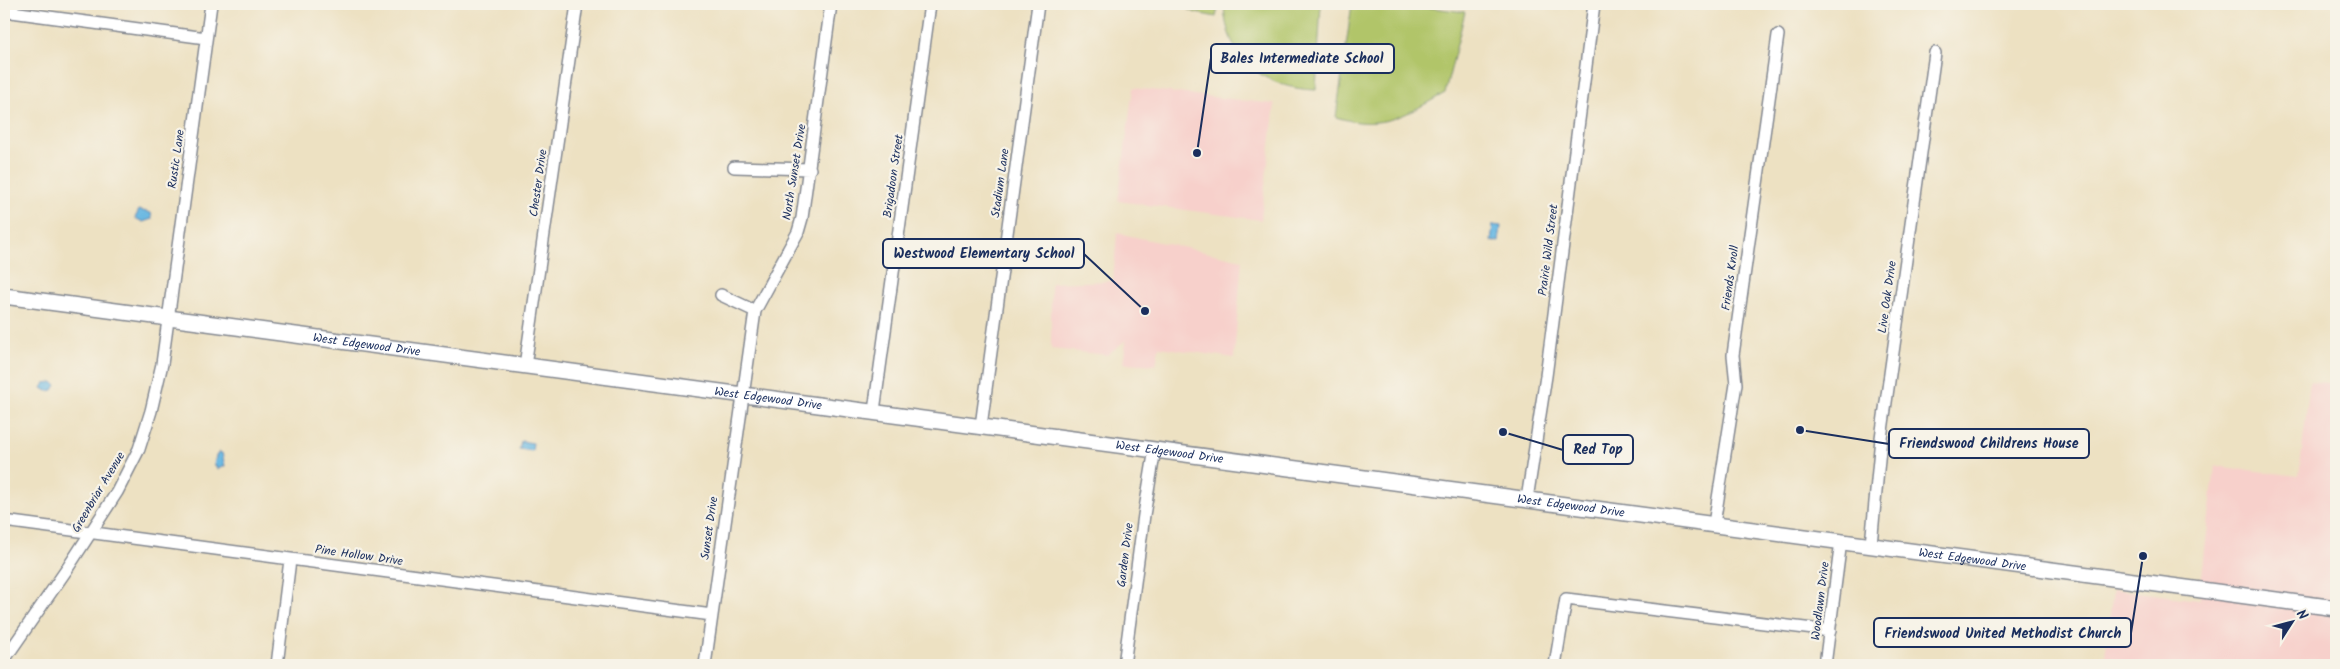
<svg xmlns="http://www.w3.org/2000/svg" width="2340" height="669" font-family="Kalam,sans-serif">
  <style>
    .built { fill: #f7d0cb }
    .green { fill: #b1c569; stroke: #667a64 }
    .water { fill: #67b7e2; stroke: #4173a0 }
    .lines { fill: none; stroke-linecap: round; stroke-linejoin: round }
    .minor-casing { stroke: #848890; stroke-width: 14 }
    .major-casing { stroke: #848890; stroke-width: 18 }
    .minor { stroke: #fff; stroke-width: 11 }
    .major { stroke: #fff; stroke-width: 15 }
    .labels { text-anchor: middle; stroke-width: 4.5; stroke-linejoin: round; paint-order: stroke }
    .street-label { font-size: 12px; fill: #1b2f5e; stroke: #f7f3e8 }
    .leader { fill: none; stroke: #1b2f5e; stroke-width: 2 }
    .callout-dot { fill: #1b2f5e; stroke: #f7f3e8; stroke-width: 2 }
    .callout { fill: #f7f3e8; stroke: #1b2f5e; stroke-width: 2 }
    .callout-label { font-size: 14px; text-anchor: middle; font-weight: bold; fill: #1b2f5e }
  </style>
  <rect width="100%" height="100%" fill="#f7f3e8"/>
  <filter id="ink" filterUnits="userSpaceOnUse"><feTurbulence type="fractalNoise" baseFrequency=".02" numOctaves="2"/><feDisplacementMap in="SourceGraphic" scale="10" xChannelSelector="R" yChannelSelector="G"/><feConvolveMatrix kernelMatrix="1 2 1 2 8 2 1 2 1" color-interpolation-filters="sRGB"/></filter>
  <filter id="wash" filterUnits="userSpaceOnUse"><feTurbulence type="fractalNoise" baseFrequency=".0096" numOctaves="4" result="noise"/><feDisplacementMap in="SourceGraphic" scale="20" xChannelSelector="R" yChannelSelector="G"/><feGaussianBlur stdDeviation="1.12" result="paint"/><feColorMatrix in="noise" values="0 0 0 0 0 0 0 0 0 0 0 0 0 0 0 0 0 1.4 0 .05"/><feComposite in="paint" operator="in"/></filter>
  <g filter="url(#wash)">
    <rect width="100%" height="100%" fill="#ede1c2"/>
    <path class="built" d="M1133 88 1275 104 1261 220 1118 201Z
      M1117 233 1242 260 1234 358 1159 347 1156 365 1123 363 1126 340 1107 355 1051 349V283L1113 281Z
      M2310 381 2336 384V665H2104L2113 589 2199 600 2215 466 2299 476Z"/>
    <path class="green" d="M1177 4H1219L1216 17 1196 13Z
      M1224 4H1321L1316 90C1264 89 1225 58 1224 4Z
      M1352 4H1401L1465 12 1445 93C1407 114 1382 132 1336 117Z"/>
    <path class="water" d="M139 210 151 213 152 219 143 222 135 218Z
      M1493 225 1501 226 1499 242 1491 241Z
      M53 382 56 385 53 390 47 391 42 388 45 383Z
      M521 441 533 443 532 451 519 449Z
      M219 452 222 453 225 466 218 469 214 464 216 456Z"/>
  </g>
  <g filter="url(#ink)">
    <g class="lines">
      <g class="minor-casing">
        <path id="minor" d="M4 11 206 38
          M734 167 810 169
          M721 295 755 311
          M525 366 577 4
          M874 411 930 4
          M981 426 1038 4
          M1527 499 1546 376 1594 4
          M4 521 712 615
          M1714 524 1736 384 1733 355 1778 35
          M1871 545 1881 438 1935 53
          M4 660 67 569 117 492 139 449 151 411 162 364 211 4
          M277 665 290 560
          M705 665 755 311 798 232 802 218 831 4
          M1124 665 1144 515 1155 449
          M1555 665 1566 599 1830 631
          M1825 665 1841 541"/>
      </g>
      <g class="major-casing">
        <g id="major">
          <path id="s1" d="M4 296 2336 608"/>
        </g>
      </g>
      <use href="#minor" class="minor"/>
      <use href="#major" class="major"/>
    </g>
  </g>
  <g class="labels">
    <g class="street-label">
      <text transform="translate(176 159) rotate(-82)" y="4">Rustic Lane</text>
      <text transform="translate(794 172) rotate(-81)" y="4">North Sunset Drive</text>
      <text transform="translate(893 176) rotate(-82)" y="4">Brigadoon Street</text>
      <text transform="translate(538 183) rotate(-82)" y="4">Chester Drive</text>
      <text transform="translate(1000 183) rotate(-82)" y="4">Stadium Lane</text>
      <text transform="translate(1548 250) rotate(-83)" y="4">Prairie Wild Street</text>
      <text transform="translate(1730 278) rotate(-82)" y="4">Friends Knoll</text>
      <text transform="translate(1887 297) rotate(-82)" y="4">Live Oak Drive</text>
      <text dy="4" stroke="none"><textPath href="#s1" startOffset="366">West Edgewood Drive</textPath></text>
      <text dy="4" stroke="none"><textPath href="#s1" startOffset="771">West Edgewood Drive</textPath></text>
      <text dy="4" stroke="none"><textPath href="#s1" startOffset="1176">West Edgewood Drive</textPath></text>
      <text transform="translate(98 492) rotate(-59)" y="4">Greenbriar Avenue</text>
      <text dy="4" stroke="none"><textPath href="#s1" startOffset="1581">West Edgewood Drive</textPath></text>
      <text transform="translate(709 528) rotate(-82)" y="4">Sunset Drive</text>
      <text transform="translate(359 555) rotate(8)" y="4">Pine Hollow Drive</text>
      <text transform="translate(1125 555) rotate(-83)" y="4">Garden Drive</text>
      <text dy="4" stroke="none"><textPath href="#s1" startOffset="1986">West Edgewood Drive</textPath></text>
      <text transform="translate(1820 601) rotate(-83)" y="4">Woodlawn Drive</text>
    </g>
  </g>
  <path class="leader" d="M1197 153L1211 58M1145 311L1084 254M1800 430L1889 444M1503 432L1563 450M2143 556L2131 633"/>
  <g class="callout-dot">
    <circle cx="1197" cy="153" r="5"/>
    <circle cx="1145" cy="311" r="5"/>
    <circle cx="1800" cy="430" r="5"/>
    <circle cx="1503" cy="432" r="5"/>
    <circle cx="2143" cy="556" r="5"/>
  </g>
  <g class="callout">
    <rect x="1211" y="44" width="183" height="29" rx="5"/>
    <rect x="883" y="239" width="201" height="29" rx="5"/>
    <rect x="1889" y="429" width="200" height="29" rx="5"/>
    <rect x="1563" y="435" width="70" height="29" rx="5"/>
    <rect x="1874" y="618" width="257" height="29" rx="5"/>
  </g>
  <g class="callout-label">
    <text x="1302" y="63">Bales Intermediate School</text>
    <text x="984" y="258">Westwood Elementary School</text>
    <text x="1989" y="448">Friendswood Childrens House</text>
    <text x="1598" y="454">Red Top</text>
    <text x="2003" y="638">Friendswood United Methodist Church</text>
  </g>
  <rect width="2340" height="669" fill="none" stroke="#f7f3e8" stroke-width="20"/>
  <g transform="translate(2292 622) rotate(54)" stroke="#f7f3e8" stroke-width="4" paint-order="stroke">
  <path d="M0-4L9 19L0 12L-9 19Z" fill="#1b2f5e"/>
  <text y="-8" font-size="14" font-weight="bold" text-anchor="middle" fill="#1b2f5e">N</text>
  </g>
</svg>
